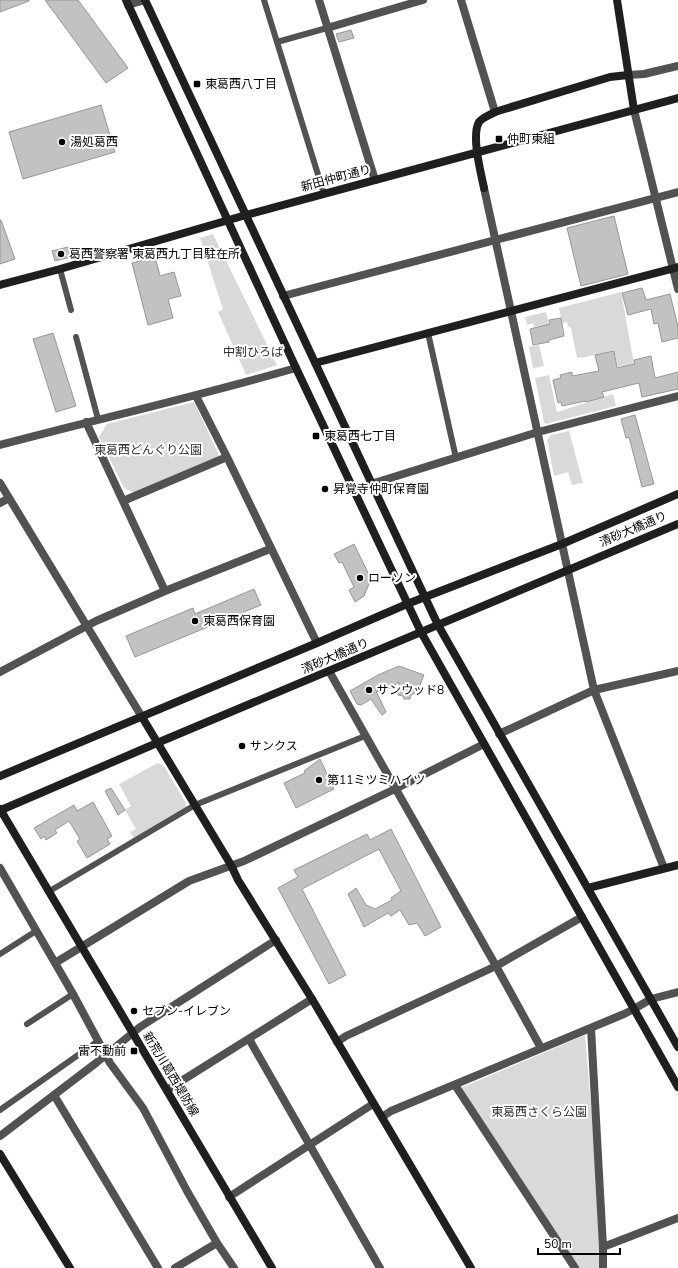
<svg xmlns="http://www.w3.org/2000/svg" width="678" height="1268" font-family="'Nunito Sans','Noto Sans JP',sans-serif">
  <style>
    .green { fill: #d9d9d9 }
    .building { fill: #c2c2c2; stroke: #969696 }
    .lines { fill: none; stroke-linecap: round; stroke-linejoin: round }
    .lane { stroke: #525252; stroke-width: 6 }
    .street { stroke: #525252; stroke-width: 8 }
    .secondary { stroke: #1f1f1f; stroke-width: 8 }
    .poi-dot { fill: #000; stroke: #fff; stroke-width: 1.5 }
    .labels { text-anchor: middle; stroke-width: 4; stroke-linejoin: round; paint-order: stroke }
    .poi-label { font-size: 12px; fill: #000; stroke: #fff; text-anchor: start }
    .street-label { font-size: 12px; fill: #000; stroke: #fff }
    .park-label { font-size: 12px; fill: #303030; stroke: #fff }
  </style>
  <rect width="100%" height="100%" fill="#fff"/>
  <path class="green" d="M213 234 277 365 246 375 218 312 223 309 200 238Z
    M621 292 634 364 618 367 614 350 582 358V357L577 358 571 328 568 326 567 322 562 323 559 308Z
    M546 312 549 324 534 327 533 323 527 325 525 317Z
    M539 345 544 366 533 368 529 347Z
    M549 375 557 412 613 394 616 406 546 424 544 422 535 378Z
    M194 402 219 455 215 460 136 494 124 488 99 437 107 424Z
    M569 431 583 483 572 485 568 472 554 476 547 440 551 435Z
    M158 763 164 766 186 803 185 808 134 838 130 832 136 829 125 810 131 806 119 784Z
    M585 1035 603 1248 602 1268H579L461 1088Z"/>
  <path class="building" d="M0 0H29V1L0 12Z
    M45 0H78L128 68 106 83Z
    M351 30 354 38 339 42 336 34Z
    M101 105 115 152 23 179 9 132Z
    M614 216 628 274 581 286 567 228Z
    M0 220H1L15 259 0 264Z
    M68 247 71 257 55 261 52 251Z
    M155 257 160 276 174 272 181 296 168 299 173 318 148 325 132 263Z
    M642 288 646 300 670 294 678 327V338L662 342 658 323 654 324 651 309 628 315 622 293Z
    M561 318 564 336 549 340V342L533 345 530 329 550 324 549 320Z
    M53 333 76 406 56 412 33 339Z
    M614 351 617 368 635 364 634 360 651 356 655 378 678 372V389L642 397 639 383 602 392 604 397 590 401 585 402V401L562 406 561 402 558 403 553 380 561 378 560 375 572 372V376L599 371 595 355Z
    M635 415 654 484 642 487 629 437 626 438 621 419Z
    M354 544 371 579 364 596 355 602 349 590 354 587 342 562 339 563 334 554Z
    M254 589 261 605 135 657 126 636 193 608 195 614Z
    M399 666 424 675 417 692 411 695 410 699H404L403 696 398 695 399 682 383 693 376 691 386 712 382 715 371 699 361 705 357 704 350 691 378 675Z
    M320 759 334 789 296 808 284 783 305 773 304 771Z
    M111 788 125 810 118 815 105 791Z
    M93 802 112 836 107 839 110 844 87 858 77 841 80 839 69 821 55 830 57 833 46 840 44 836 41 839 34 828 74 805 77 811Z
    M391 829 441 927 425 936 417 923 409 925 400 910 391 916 388 913 364 927 348 894 356 888 366 905 375 909 392 900 391 898 401 891 379 849 302 889 346 975 329 984 278 888 298 877 294 870 367 834 370 840Z"/>
  <g class="lines">
    <path class="lane" d="M264 0 324 194
      M277 42 327 28
      M60 269 71 310
      M428 333 456 458
      M76 337 98 419
      M48 892 195 805 365 736
      M0 954 36 931
      M27 1024 73 994
      M0 1110 98 1041"/>
    <path class="street" d="M319 0 375 180
      M461 0 495 112
      M128 5 145 0
      M327 28 423 0
      M628 75 644 74 678 66
      M634 110 678 289
      M484 188 594 690 664 868
      M283 296 678 192
      M196 396 227 457 317 643
      M86 422 165 591
      M0 445C99 419 198 396 296 368
      M0 483 142 717
      M371 484 538 432 678 396
      M123 501 227 457
      M0 503 9 498
      M329 671 496 966 541 1048
      M0 672 96 621 165 591 270 549
      M499 734 594 690 678 671
      M0 868 73 994 110 1063 143 1108 187 1191 217 1243 234 1268
      M55 963 189 881 244 861 395 789 484 744
      M591 1028 603 1247V1268
      M249 1039 380 1268
      M337 1042 346 1036 496 966 582 917
      M455 1085 575 1268
      M167 1090 312 999
      M54 1095 158 1268
      M382 1117 391 1111 624 1014 634 1009 651 999 678 992
      M0 1136 96 1063 140 1027 276 940
      M229 1197 373 1104
      M603 1247 678 1218
      M175 1268 217 1243"/>
    <path class="secondary" d="M126 0 296 368 421 632 678 1087
      M145 0 438 625 678 1047
      M617 0 634 110
      M484 188C481 173 471 136 479 122 483 117 490 115 495 112L610 77 628 75
      M0 285 60 269 246 215 678 98
      M315 363 678 267
      M142 717 231 865 238 880 312 999 471 1268
      M0 776 317 643 407 604 562 544 678 494
      M0 809 272 1268
      M1 810 157 743 678 524
      M588 888 678 865
      M0 1154 70 1268"/>
  </g>
  <g class="poi-dot">
    <rect x="193" y="80" width="8" height="8" rx="2"/>
    <rect x="495" y="135" width="8" height="8" rx="2"/>
    <circle cx="62" cy="142" r="4"/>
    <circle cx="61" cy="254" r="4"/>
    <rect x="312" y="432" width="8" height="8" rx="2"/>
    <circle cx="325" cy="489" r="4"/>
    <circle cx="360" cy="578" r="4"/>
    <circle cx="195" cy="621" r="4"/>
    <circle cx="369" cy="690" r="4"/>
    <circle cx="242" cy="746" r="4"/>
    <circle cx="319" cy="780" r="4"/>
    <circle cx="134" cy="1011" r="4"/>
    <rect x="130" y="1047" width="8" height="8" rx="2"/>
  </g>
  <g class="labels">
    <g class="poi-label">
      <text x="205" y="88">東葛西八丁目</text>
      <text x="507" y="143">仲町東組</text>
      <text x="70" y="146">湯処葛西</text>
      <text x="69" y="258">葛西警察署 東葛西九丁目駐在所</text>
      <text x="324" y="440">東葛西七丁目</text>
      <text x="333" y="493">昇覚寺仲町保育園</text>
      <text x="368" y="582">ローソン</text>
      <text x="203" y="625">東葛西保育園</text>
      <text x="377" y="694">サンウッド8</text>
      <text x="250" y="750">サンクス</text>
      <text x="327" y="784">第11ミツミハイツ</text>
      <text x="142" y="1015">セブン-イレブン</text>
      <text x="126" y="1055" text-anchor="end">雷不動前</text>
    </g>
    <g class="street-label">
      <text transform="translate(336 178) rotate(-15)" y="4">新田仲町通り</text>
      <text transform="translate(633 529) rotate(-23)" y="4">清砂大橋通り</text>
      <text transform="translate(335 656) rotate(-23)" y="4">清砂大橋通り</text>
      <text transform="translate(171 1074) rotate(59)" y="4">新荒川葛西堤防線</text>
    </g>
    <g class="park-label">
      <text x="253" y="356">中割ひろば</text>
      <text x="148" y="454">東葛西どんぐり公園</text>
      <text x="539" y="1116">東葛西さくら公園</text>
    </g>
  </g>
  <path d="M538 1248v6h82v-6" fill="none" stroke="#000000" stroke-width="2"/>
  <text x="544" y="1248" font-size="12" fill="#000000" stroke="#ffffff" stroke-width="3" paint-order="stroke">50 m</text>
</svg>
